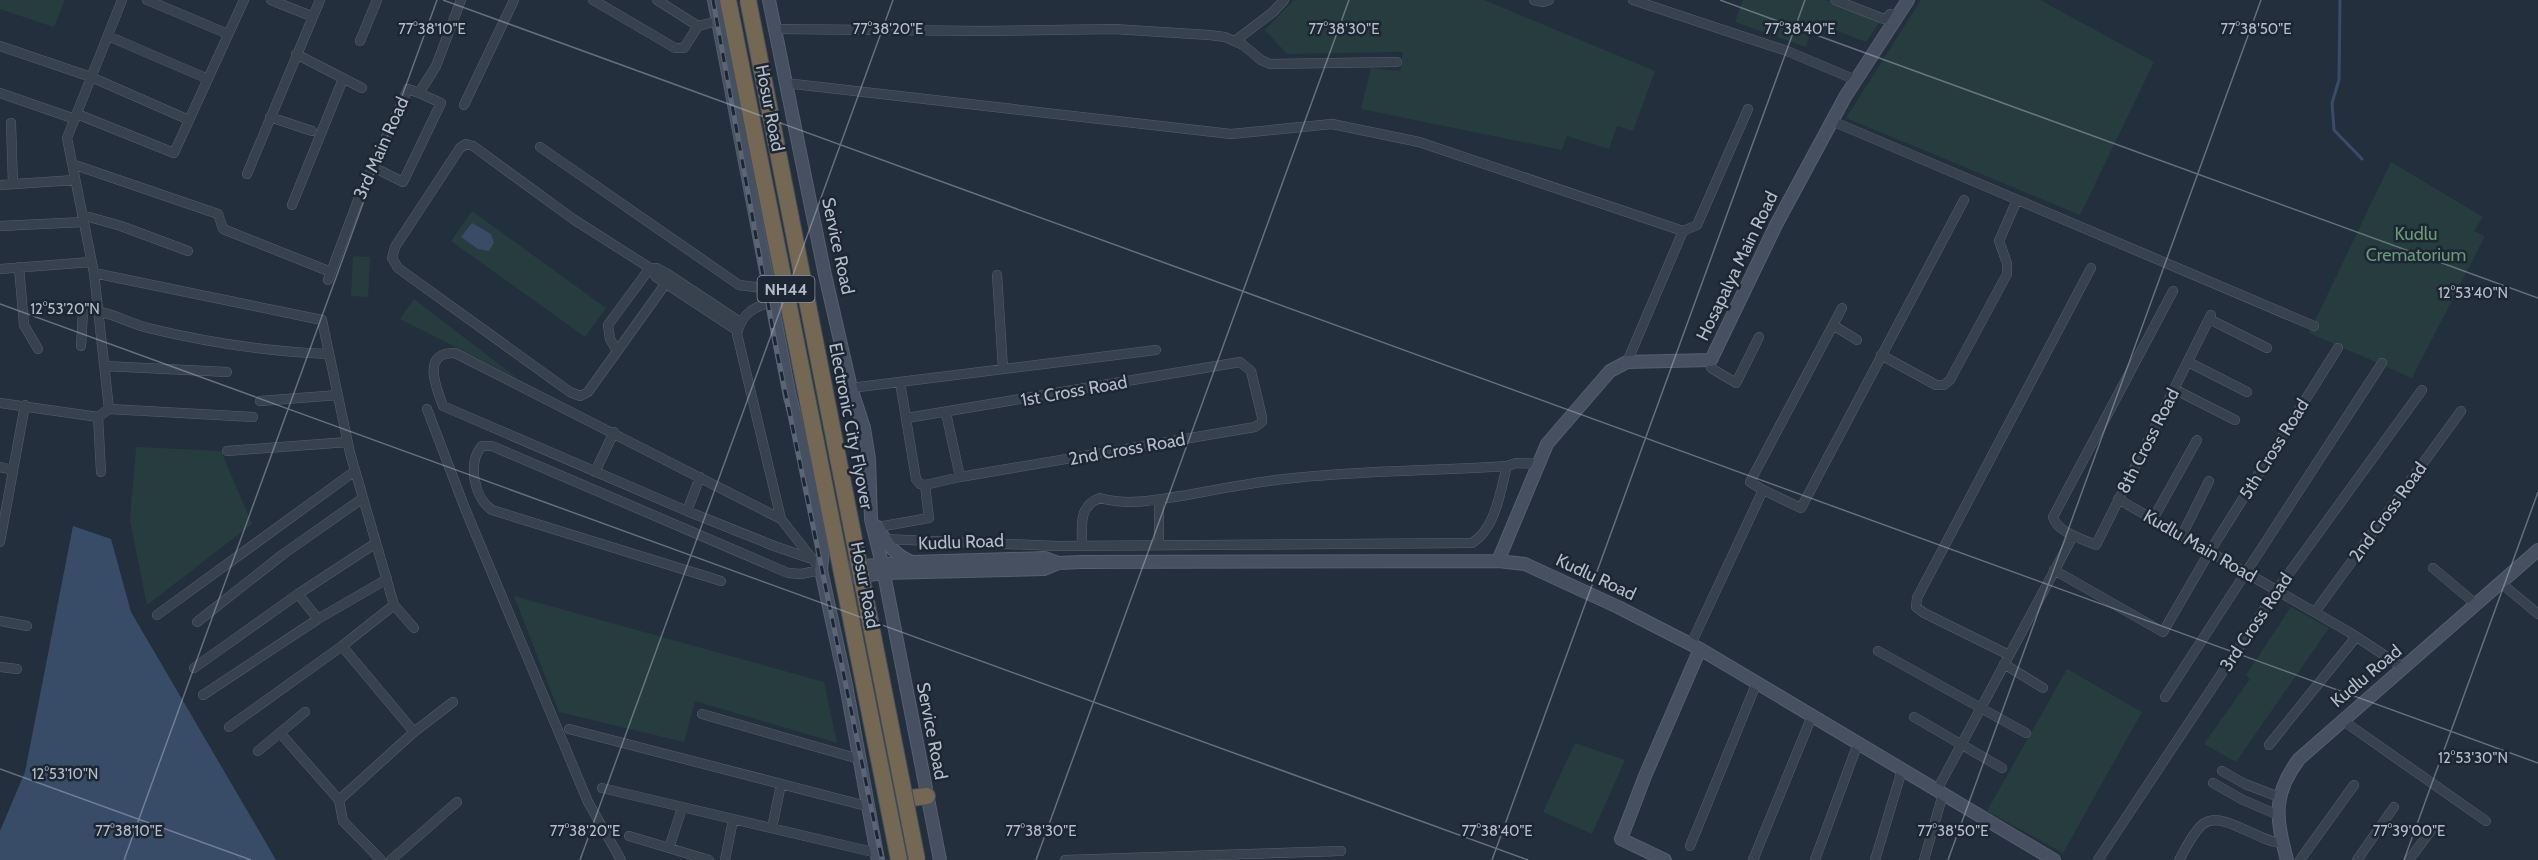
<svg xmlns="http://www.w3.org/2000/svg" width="2538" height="860" font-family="Cabin,sans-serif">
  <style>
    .green { fill: #263c3f }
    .water { fill: #394c67 }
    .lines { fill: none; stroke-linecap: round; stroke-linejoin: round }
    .stream { stroke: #394c67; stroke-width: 3 }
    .street-casing { stroke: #565f6c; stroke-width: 10 }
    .secondary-casing { stroke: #565f6c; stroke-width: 14 }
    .highway-casing { stroke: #434c59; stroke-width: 18 }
    .street { stroke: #38414e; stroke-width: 9 }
    .secondary { stroke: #465061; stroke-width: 12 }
    .highway { stroke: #746855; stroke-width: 16 }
    .rail-casing { stroke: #5a6575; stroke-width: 5 }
    .rail { stroke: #1d2633; stroke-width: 3; stroke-dasharray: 9; stroke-linecap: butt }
    .highway-bridge-casing { stroke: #434c59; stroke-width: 18; stroke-linecap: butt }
    .highway-bridge { stroke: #746855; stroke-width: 16 }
    .ticks { fill: none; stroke: #b4bcc9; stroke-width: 1.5; stroke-opacity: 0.45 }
    .labels { text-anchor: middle; stroke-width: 5; stroke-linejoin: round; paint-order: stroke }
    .shield { fill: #1d2633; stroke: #878f9c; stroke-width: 1.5 }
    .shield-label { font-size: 16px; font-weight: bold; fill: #b4bcc9 }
    .street-label { font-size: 18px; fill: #b4bcc9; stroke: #1d2633 }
    .park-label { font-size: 18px; fill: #6b9a76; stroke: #1d2633 }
    .ticks-label { font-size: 15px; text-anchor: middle; fill: #b4bcc9; stroke: #1d2633; stroke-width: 5; stroke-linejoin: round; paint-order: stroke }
  </style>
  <rect width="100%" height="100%" fill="#242f3e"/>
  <path class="green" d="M0 0H65L54 27 0 9Z
    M1294 0H1484L1655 71 1633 131 1617 126 1609 149 1567 136 1562 150 1361 109 1371 68 1400 71 1403 52 1287 54 1265 30Z
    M1743 0H1825L1880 22 1866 42 1814 22 1806 47 1735 22Z
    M1921 0H2040L2154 62 2080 215 1846 118Z
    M2391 162 2483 217 2474 231 2485 236 2412 378 2309 333Z
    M472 211 606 308 585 337 451 241Z
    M353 256 370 257 368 297 351 296Z
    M414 299 517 378 400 319Z
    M136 447 221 451 252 524 147 605 130 521Z
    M514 596 824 682 837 743 695 701 684 742 559 712Z
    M2291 607 2329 628 2236 762 2204 744 2250 679 2246 675Z
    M2067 669 2142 712 2063 853 1987 811Z
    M1575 743 1625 760 1592 834 1543 812Z"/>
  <path class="water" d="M472 223 491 234 494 243 489 251 478 249 461 237Z
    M73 526 111 539 131 612 276 860H0V831L25 772Z"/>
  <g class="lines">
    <path class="stream" d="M2340 0 2339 80 2332 103 2334 130 2362 159"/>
    <g class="street-casing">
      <path id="street" d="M147 0 228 34
        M271 0 311 16
        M593 0 675 48H684L698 26
        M657 0 698 26 718 21
        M1534 0 1543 2 1549 0
        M1633 0 1787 51 1856 80
        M1835 0 1884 19 1887 18 1890 14 1897 16
        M775 29 985 31 1114 29 1209 35 1225 37 1243 45 1261 60 1270 64 1397 62
        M108 36 208 79
        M360 41 377 0
        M1235 41 1273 12 1284 0
        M0 46 91 77 189 120
        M296 54 362 88
        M785 83 1231 134 1332 124 1419 142 1683 231 1627 362
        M0 93 75 119
        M464 105 514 0
        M77 114 174 153 244 0
        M270 117 312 131
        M1832 121 2314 326
        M11 123 13 184
        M540 147 739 285 771 289
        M72 164 218 214 223 229 331 272
        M373 167 403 182 441 103 419 93
        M247 174 320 0
        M0 185 75 180
        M292 205 343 79
        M82 215 121 226 188 251
        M0 226 84 222
        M1683 231 1697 225 1748 109
        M19 267 24 325 38 349
        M650 268 656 277 738 331
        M0 269 91 262
        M94 273 322 320 350 453 394 605 414 628
        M997 275 1003 369
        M328 280 361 192 408 89 419 93 436 66 461 0
        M666 283 588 392 580 396 570 392 398 268 392 258 395 247 460 148 466 144 473 146 573 219 650 268H657L666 273 740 322
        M2173 291 2053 517C2057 532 2082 539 2096 545L2211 315
        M773 301C754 307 741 314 737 334L781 519 821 570
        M2209 319 2267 348
        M1833 325 1857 340
        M81 346 83 311C107 309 125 322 148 328 206 342 270 352 329 354
        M617 351 610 339 608 325 650 268
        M1881 355 1936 385H1944L1950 380 2007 274V263L1999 241 2017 200
        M1711 360V368L1736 383 1759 337
        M2188 362 2247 392
        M104 366 227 372
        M900 382 916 479 920 484 925 485
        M851 388 1156 350
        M2174 389 2235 420
        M260 401 338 395
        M0 403 98 417 109 409 94 273 67 138 122 0
        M109 409 253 417
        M427 409 466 511 588 802 621 860
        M946 413 960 477
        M98 417 101 472
        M907 418 1240 362 1251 371 1262 417V422L1255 427 960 477 925 485
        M227 451 348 442
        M0 467 13 470
        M595 472 614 432
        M1763 490 1801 508 1964 200
        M2118 499 2349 632 2404 668
        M1159 501V543
        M687 511 700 477
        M781 519 455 353C421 352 436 387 443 406L687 511 774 546 809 558
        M2153 519 2197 440
        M878 527 929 518 925 485
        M2182 535 2209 481
        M883 539 1057 546 1472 543C1496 528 1500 492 1507 466
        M0 542 25 405
        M1082 546C1082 526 1078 506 1100 498 1128 506 1153 500 1181 496 1215 490 1250 483 1284 479 1358 470 1433 471 1507 466L1516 463 1539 464
        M2433 568 2477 605
        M2054 570 2163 632 2210 551 2338 348
        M721 581 492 510C474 498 467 462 482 446H492L788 573 801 574 821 570
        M2501 583 2538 614
        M298 594 318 619
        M2315 612 2461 411
        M157 615 355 471
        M0 621 27 626
        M197 622 282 555 363 498
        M1691 644 1763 490 1750 482 1842 308
        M1878 651 2026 733
        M2009 655 1924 613 1916 607 1917 598 2091 268
        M2004 664 2043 688
        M0 667 17 669
        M194 668 298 594 376 543
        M203 695 318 619 387 579
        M2165 697 2382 363
        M702 714 859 759
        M1914 717 2002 768
        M2342 720 2486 821
        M229 727 342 646 394 605
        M569 729 870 807
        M414 732 453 702
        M281 734 339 800 343 821 381 860
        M2269 745 2356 637
        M258 751 305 712
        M2222 771 2245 784 2279 797
        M2213 783 2243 800 2278 815
        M602 788 877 853
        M1937 790 2073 536
        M339 800 414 732 342 646
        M772 828 781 784
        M629 836 709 860
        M1690 846 1757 682
        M669 848 682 808
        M391 860 457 802
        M725 860 733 820
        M1065 860 1341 851
        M1753 860 1812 716
        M1815 860 1858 743
        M1875 860 1902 770
        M1924 860 1943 794
        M2098 860 2277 590 2422 390
        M2179 860C2185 850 2193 832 2203 824 2222 809 2261 844 2283 843
        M2300 860 2354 785
        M2357 860 2394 807
        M2409 860 2432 829"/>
    </g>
    <g class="secondary-casing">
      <path id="secondary" d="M714 0 790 397 815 490 824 539 821 570 846 685 878 860
        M769 0 825 275 851 388 864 428 869 459 871 519 882 564 940 860
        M878 527C885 542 894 555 910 561
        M1498 561 1547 444 1610 371 1627 362 1711 360 1776 225 1845 97 1908 0
        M852 567 913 562 1045 558 1058 563
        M854 577 883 573 1044 569 1058 563 1082 562 1498 561 1525 564 1618 607 1700 649 2054 860
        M1665 860 1621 839 1645 776 1700 649
        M2287 860C2276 818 2272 795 2299 759L2538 550"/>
    </g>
    <g class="highway-casing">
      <path id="highway" d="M728 0 899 860
        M911 798 927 796"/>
    </g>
    <use href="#street" class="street"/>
    <use href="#secondary" class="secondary"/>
    <use href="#highway" class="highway"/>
    <g class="rail-casing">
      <path id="rail" d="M713 0 776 347 882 860"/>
    </g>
    <use href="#rail" class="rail"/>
    <g class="highway-bridge-casing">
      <path id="highway-bridge" d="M748 0 917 860"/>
    </g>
    <use href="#highway-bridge" class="highway-bridge"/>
  </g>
  <path class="ticks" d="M443 0 2538 763M1720 0 2538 298M0 304 1528 860M0 769 251 860M124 860 437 0M580 860 893 0M1036 860 1349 0M1492 860 1805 0M1948 860 2261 0M2404 860 2538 492"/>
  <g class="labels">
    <rect class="shield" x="757.5" y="276" width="57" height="26" rx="4.5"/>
    <g class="shield-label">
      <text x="786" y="295">NH44</text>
    </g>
    <g class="street-label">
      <text transform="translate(770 108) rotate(79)" y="6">Hosur Road</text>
      <text transform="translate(381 148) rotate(-66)" y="6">3rd Main Road</text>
      <text transform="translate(838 246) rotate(78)" y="6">Service Road</text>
      <text transform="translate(1737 266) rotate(-64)" y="6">Hosapalya Main Road</text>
      <text transform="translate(1074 391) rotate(-10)" y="6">1st Cross Road</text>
      <text transform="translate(851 426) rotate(79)" y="6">Electronic City Flyover</text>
      <text transform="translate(2148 441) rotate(-63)" y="6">8th Cross Road</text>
      <text transform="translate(1127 449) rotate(-10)" y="6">2nd Cross Road</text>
      <text transform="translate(2274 449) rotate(-58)" y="6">5th Cross Road</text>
      <text transform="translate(2388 512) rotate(-54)" y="6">2nd Cross Road</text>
      <text transform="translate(961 542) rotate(-2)" y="6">Kudlu Road</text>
      <text transform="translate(2200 546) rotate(30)" y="6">Kudlu Main Road</text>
      <text transform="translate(1596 577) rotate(25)" y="6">Kudlu Road</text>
      <text transform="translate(865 585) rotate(79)" y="6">Hosur Road</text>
      <text transform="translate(2256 622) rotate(-56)" y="6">3rd Cross Road</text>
      <text transform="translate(2366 676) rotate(-40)" y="6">Kudlu Road</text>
      <text transform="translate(932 731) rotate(79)" y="6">Service Road</text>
    </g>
    <g class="park-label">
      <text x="2416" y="240">Kudlu<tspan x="2416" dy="21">Crematorium</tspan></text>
    </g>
  </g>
  <g class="ticks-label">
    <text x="432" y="34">77°38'10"E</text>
    <text x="888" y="34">77°38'20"E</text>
    <text x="1344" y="34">77°38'30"E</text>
    <text x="1800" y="34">77°38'40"E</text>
    <text x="2256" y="34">77°38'50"E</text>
    <text x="2473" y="298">12°53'40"N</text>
    <text x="65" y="314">12°53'20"N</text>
    <text x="2473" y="763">12°53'30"N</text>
    <text x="65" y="779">12°53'10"N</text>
    <text x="129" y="836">77°38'10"E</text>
    <text x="585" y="836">77°38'20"E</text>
    <text x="1041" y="836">77°38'30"E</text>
    <text x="1497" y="836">77°38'40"E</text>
    <text x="1953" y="836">77°38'50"E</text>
    <text x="2409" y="836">77°39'00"E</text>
  </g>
</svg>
